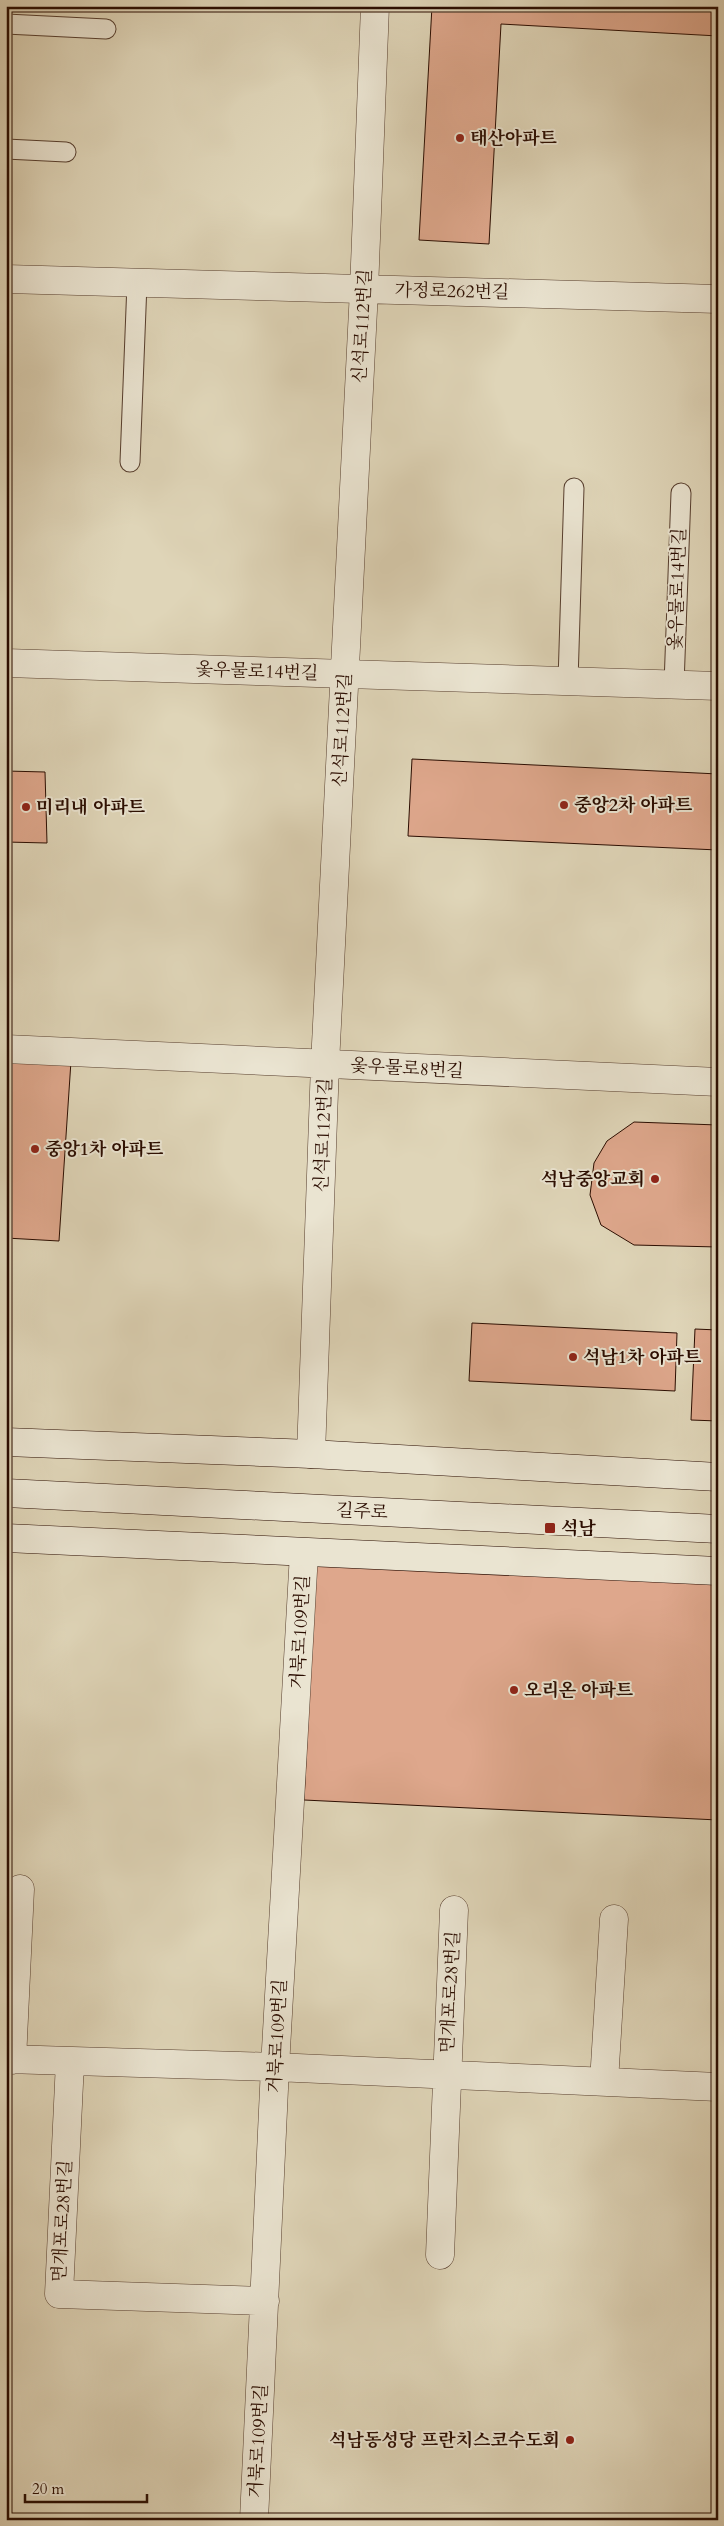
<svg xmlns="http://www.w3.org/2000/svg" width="724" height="2526" font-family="Cardo,'Noto Serif KR',serif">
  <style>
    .building { fill: #dea78c; stroke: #2a0c00 }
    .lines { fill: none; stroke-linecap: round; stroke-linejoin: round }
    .service-casing { stroke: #573e2e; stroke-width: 21 }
    .minor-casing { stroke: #573e2e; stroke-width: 29 }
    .secondary-casing { stroke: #2a0c00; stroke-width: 29 }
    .service { stroke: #eae4d1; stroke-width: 19 }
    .minor { stroke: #eae4d1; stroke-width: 28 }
    .secondary { stroke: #eae4d1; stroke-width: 28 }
    .poi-dot { fill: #8f2418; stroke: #eae4d1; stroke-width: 2 }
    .labels { text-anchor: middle; stroke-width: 4; stroke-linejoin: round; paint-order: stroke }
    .poi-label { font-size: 18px; font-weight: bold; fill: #2a0c00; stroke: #eae4d1; text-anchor: start }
    .street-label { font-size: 18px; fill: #2a0c00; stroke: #eae4d1 }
  </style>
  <rect width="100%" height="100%" fill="#dfd5b8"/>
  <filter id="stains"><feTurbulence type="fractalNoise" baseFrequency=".004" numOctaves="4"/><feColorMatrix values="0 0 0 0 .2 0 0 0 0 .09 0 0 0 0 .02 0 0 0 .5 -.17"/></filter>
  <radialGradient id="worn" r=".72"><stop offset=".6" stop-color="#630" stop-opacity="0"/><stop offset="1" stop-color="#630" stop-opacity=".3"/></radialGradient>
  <path class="building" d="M432 6H718V36L501 24 489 244 419 240Z
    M412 759 718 774V850L408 836Z
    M6 771 45 772 47 843 6 842Z
    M6 1058 71 1061 59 1241 6 1238Z
    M634 1122 718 1125V1247L634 1245 601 1225 590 1195 594 1163 607 1141Z
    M472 1323 677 1333 675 1391 469 1381Z
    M695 1329 718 1330V1421L691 1420Z
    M316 1560 718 1579V1820L304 1800Z"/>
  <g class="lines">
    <g class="service-casing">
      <path id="service" d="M6 24 106 29
        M6 149 66 152
        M130 462 137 283
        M568 681 574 488
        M674 685 681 493"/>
    </g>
    <g class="minor-casing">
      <path id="minor" d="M6 279 718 299
        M6 663 718 686
        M6 1049 718 1082
        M311 1454 325 1064 364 290 375 6
        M6 2059 275 2067 718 2087
        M12 2060 20 1889
        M70 2062 59 2294 265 2301
        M604 2082 614 1919
        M440 2255 454 1910
        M254 2520 275 2067 304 1553"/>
    </g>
    <g class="secondary-casing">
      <path id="secondary" d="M6 1442 311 1454 718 1477
        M6 1493 718 1529
        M6 1538 718 1571"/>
    </g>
    <use href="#service" class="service"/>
    <use href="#minor" class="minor"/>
    <use href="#secondary" class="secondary"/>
  </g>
  <g class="poi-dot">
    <circle cx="460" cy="138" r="5"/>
    <circle cx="564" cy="805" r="5"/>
    <circle cx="26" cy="807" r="5"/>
    <circle cx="35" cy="1149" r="5"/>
    <circle cx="655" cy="1179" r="5"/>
    <circle cx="573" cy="1357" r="5"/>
    <rect x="544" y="1522" width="12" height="12" rx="2.5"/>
    <circle cx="514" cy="1690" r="5"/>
    <circle cx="570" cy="2440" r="5"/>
  </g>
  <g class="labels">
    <g class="poi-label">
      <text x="470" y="144">태산아파트</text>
      <text x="574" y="811">중앙2차 아파트</text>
      <text x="36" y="813">미리내 아파트</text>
      <text x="45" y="1155">중앙1차 아파트</text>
      <text x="645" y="1185" text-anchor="end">석남중앙교회</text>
      <text x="583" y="1363">석남1차 아파트</text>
      <text x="561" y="1534">석남</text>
      <text x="524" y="1696">오리온 아파트</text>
      <text x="560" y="2446" text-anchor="end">석남동성당 프란치스코수도회</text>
    </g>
    <g class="street-label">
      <text transform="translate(452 291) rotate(1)" y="6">가정로262번길</text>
      <text transform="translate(362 326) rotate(-87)" y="6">신석로112번길</text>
      <text transform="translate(677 589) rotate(-88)" y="6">옻우물로14번길</text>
      <text transform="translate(257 671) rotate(2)" y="6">옻우물로14번길</text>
      <text transform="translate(342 730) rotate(-87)" y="6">신석로112번길</text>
      <text transform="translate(407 1068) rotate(3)" y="6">옻우물로8번길</text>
      <text transform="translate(323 1135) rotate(-88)" y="6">신석로112번길</text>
      <text transform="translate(362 1511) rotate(3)" y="6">길주로</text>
      <text transform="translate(300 1632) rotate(-87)" y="6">거북로109번길</text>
      <text transform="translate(450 1992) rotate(-87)" y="6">면개포로28번길</text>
      <text transform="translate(277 2036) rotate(-87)" y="6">거북로109번길</text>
      <text transform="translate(62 2221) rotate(-87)" y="6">면개포로28번길</text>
      <text transform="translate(258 2441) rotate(-87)" y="6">거북로109번길</text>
    </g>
  </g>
  <rect width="724" height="2526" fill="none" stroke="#dfd5b8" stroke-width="25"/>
  <rect x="8" y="8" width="709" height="2511" fill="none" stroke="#2a0c00" stroke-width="2.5"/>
  <rect x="12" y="12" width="699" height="2501" fill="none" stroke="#2a0c00"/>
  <path d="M25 2494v8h122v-8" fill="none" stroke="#2a0c00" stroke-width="2.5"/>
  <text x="32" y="2494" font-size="15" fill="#2a0c00" stroke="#eae4d1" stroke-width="4" paint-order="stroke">20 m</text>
  <rect width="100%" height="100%" filter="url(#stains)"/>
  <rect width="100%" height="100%" fill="url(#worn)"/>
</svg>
